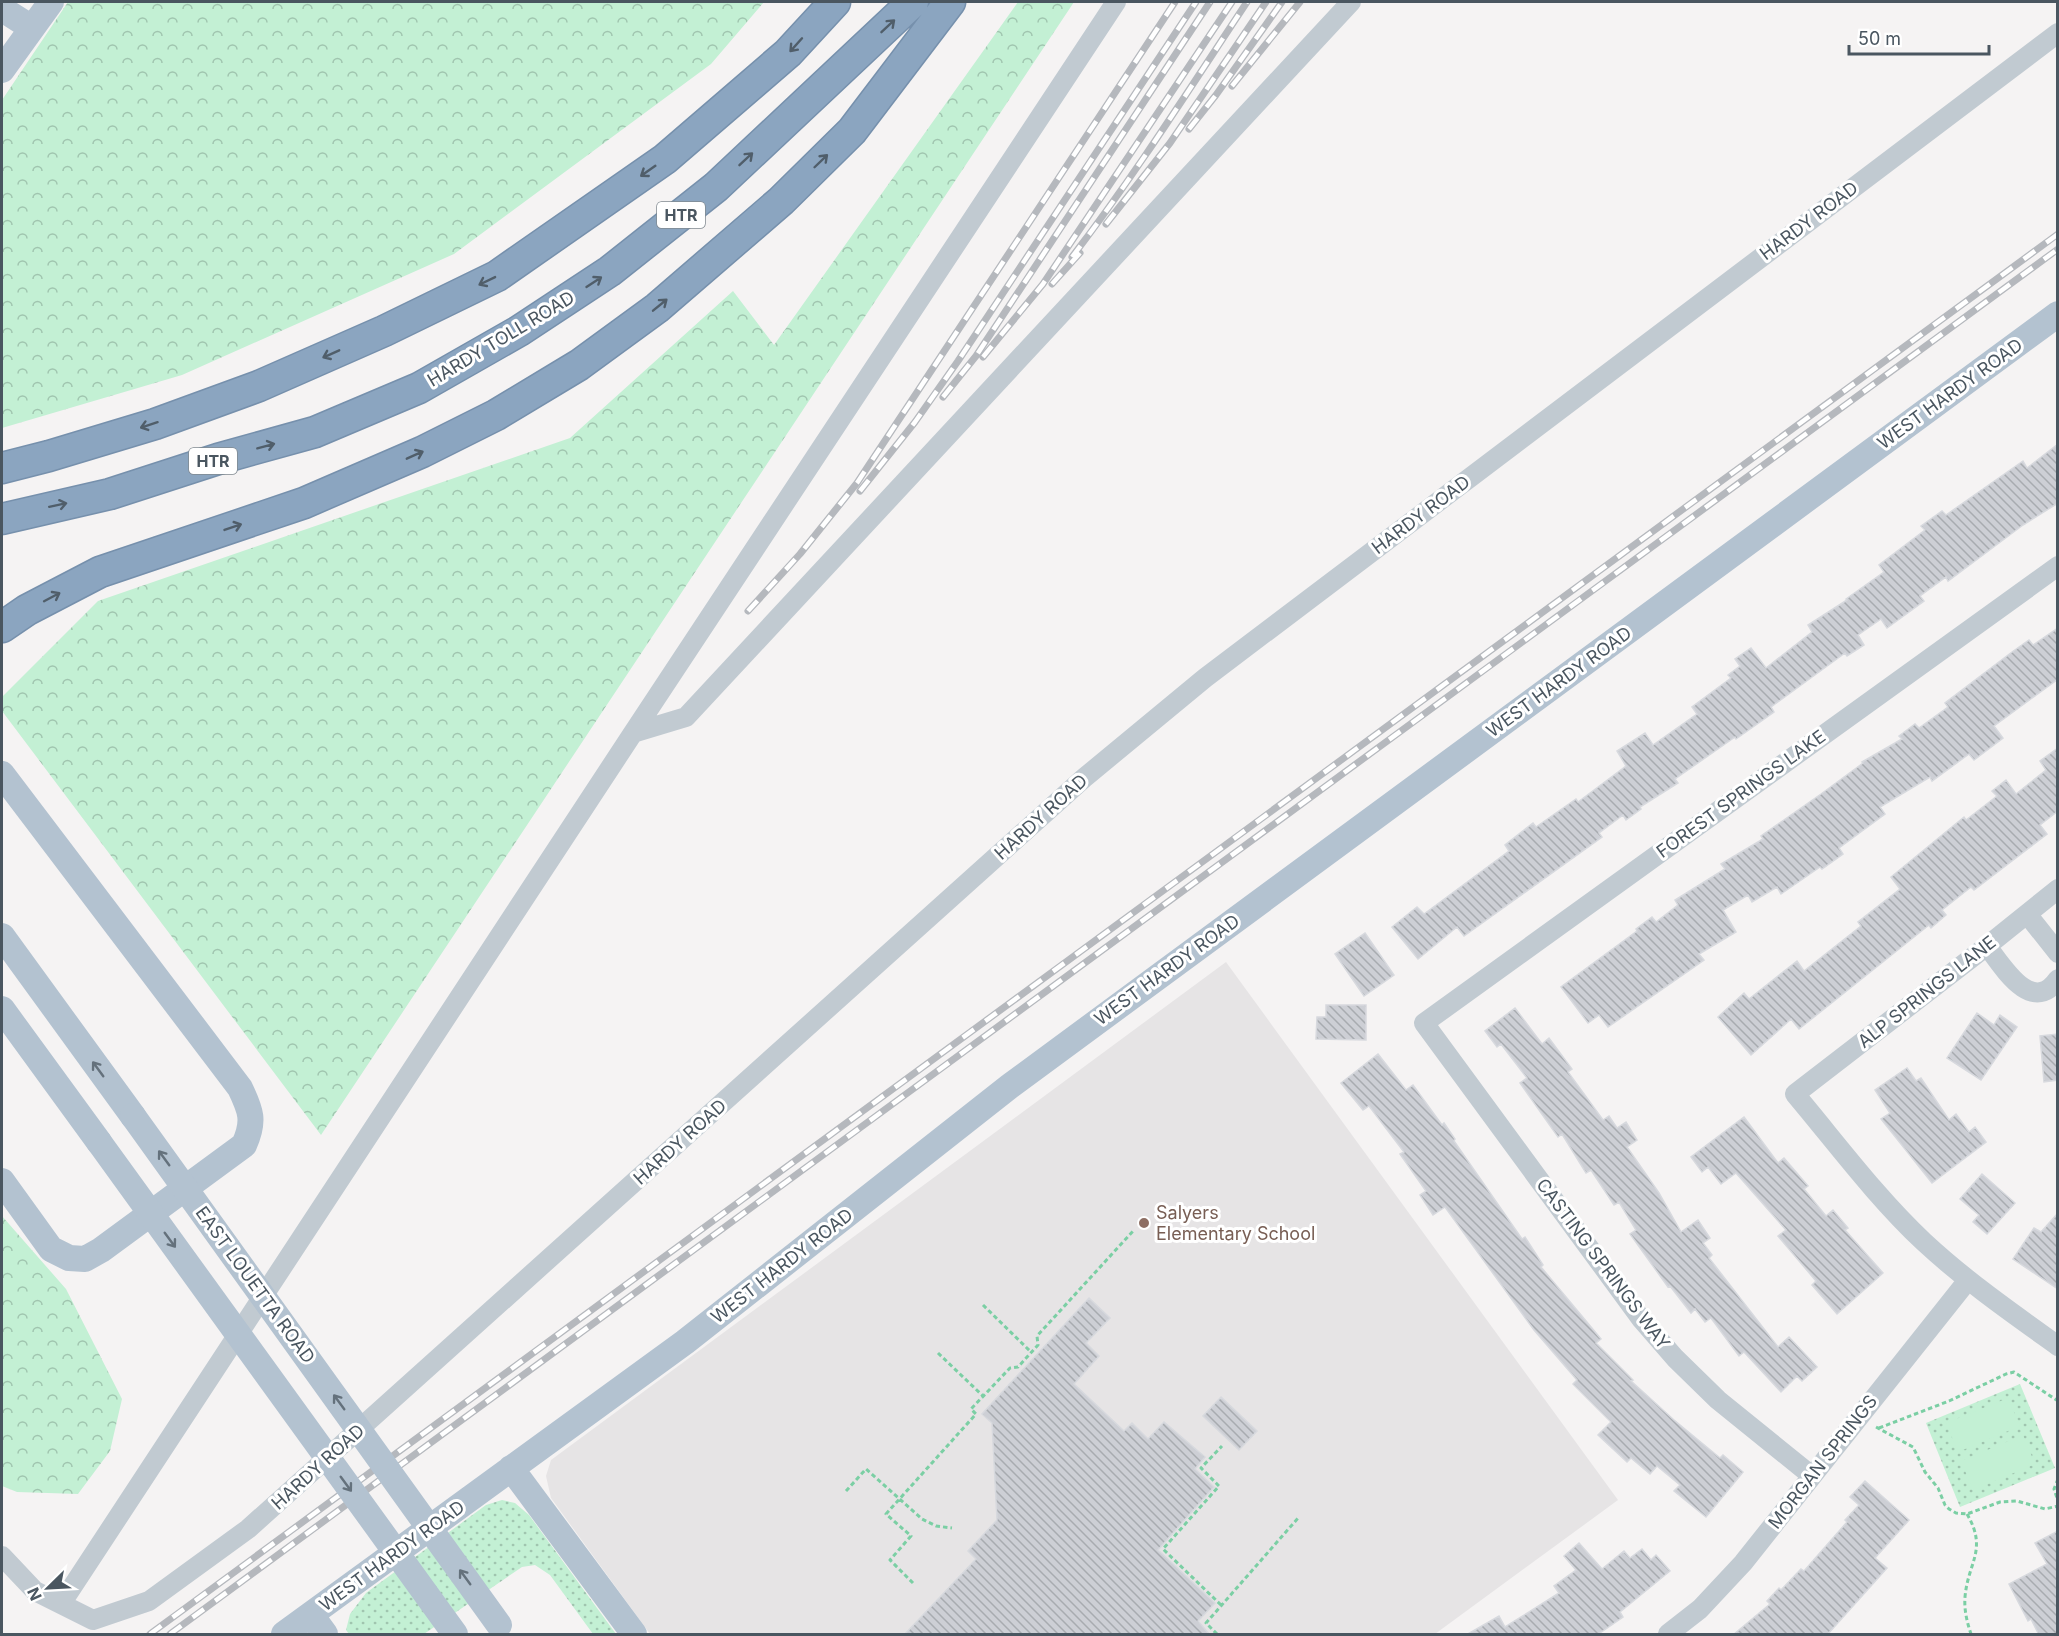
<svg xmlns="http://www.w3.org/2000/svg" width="2059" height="1636" font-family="Inter,sans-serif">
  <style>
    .education { fill: #e6e4e5 }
    .grass { fill: url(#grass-dots) }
    .forest { fill: url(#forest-crowns) }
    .pitch { fill: #c3f0d4 }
    .building { fill: url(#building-back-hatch); stroke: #d7d9de; stroke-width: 1.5 }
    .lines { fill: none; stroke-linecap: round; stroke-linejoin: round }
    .highway-casing { stroke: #7690ac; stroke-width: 33 }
    .path { stroke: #7bcfa4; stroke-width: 3; stroke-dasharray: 4.5 3; stroke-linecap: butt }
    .minor { stroke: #c1cad1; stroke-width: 20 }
    .major { stroke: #b3c2d0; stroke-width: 26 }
    .highway { stroke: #8ba5c0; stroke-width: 30 }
    .rail-casing { stroke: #b5b8bd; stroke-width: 7 }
    .rail { stroke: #fff; stroke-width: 4.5; stroke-dasharray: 14; stroke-linecap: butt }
    .major-bridge { stroke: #b3c2d0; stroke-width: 26 }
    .oneway { stroke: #505e6a }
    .oneway2 { stroke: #64717c }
    .education-dot { fill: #8d6e63; stroke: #fff; stroke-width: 2 }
    .labels { text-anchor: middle; stroke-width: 6; stroke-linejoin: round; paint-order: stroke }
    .shield { fill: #fff; stroke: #808990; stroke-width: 1.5 }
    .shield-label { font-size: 16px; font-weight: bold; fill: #4a5660 }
    .street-label { font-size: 18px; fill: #4a5660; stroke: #fff }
    .education-label { font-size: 18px; fill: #785e54; stroke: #fff; text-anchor: start }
  </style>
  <defs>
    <pattern id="grass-dots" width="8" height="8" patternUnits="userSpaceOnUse" patternTransform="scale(1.5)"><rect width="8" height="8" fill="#c3f0d4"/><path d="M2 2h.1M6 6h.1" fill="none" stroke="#a0c5af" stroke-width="1.8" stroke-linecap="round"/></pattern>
    <pattern id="forest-crowns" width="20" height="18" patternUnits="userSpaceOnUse" patternTransform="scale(1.5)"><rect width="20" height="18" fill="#c3f0d4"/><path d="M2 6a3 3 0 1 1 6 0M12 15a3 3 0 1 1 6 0" fill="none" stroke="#a0c5af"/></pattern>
    <pattern id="building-back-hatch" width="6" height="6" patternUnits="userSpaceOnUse" patternTransform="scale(1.5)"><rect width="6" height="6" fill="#cdcfd5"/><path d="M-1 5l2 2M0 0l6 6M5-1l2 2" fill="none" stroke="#a8abb0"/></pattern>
  </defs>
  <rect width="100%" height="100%" fill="#f5f3f3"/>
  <path class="education" d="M1226 962 1618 1500 1435 1634H650L551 1498 546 1476 551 1460Z"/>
  <path class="grass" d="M2020 1384 2055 1468 1960 1507 1926 1423Z
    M502 1500 515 1503 529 1515 616 1634H593L550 1575 535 1565 522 1567 424 1634H349L346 1630 350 1614 366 1593 486 1505Z"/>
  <path class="forest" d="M68 2H764L711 64 454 254 182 375 2 428V100Z
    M1018 2H1074L321 1135 2 711V697L98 601 570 438 733 291 774 345Z
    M2 1216 66 1289 122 1399 110 1451 78 1494 17 1492 2 1486Z"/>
  <path class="pitch" d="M2008 1398 2020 1426 1958 1452 1946 1423Z
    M2023 1435 2035 1464 1973 1490 1961 1461Z"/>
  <path class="building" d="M2058 444V503L2023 525 1948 581 1946 577 1920 596 1924 601 1887 628 1881 619 1858 635 1864 645 1847 656 1845 653 1771 707 1774 712 1736 739 1735 737 1675 779 1678 783 1640 807 1641 809 1626 820 1623 815 1599 833 1602 837 1464 936 1457 927 1418 959 1392 927 1417 907 1424 914 1509 851 1505 845 1533 823 1536 827 1576 799 1578 802 1626 766 1617 751 1645 733 1653 745 1697 714 1692 707 1731 678 1728 675 1740 666 1735 659 1751 648 1766 668 1812 632 1808 625 1847 600 1846 599 1884 572 1879 565 1925 530 1921 526 1942 511 1946 515 2023 461 2027 468Z
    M2058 628V679L1994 726 2003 738 1974 760 1969 754 1932 781 1930 777 1880 807 1885 814 1839 848 1843 854 1822 869 1820 867 1781 894 1777 887 1752 902 1748 895 1723 910 1736 932 1699 954 1704 960 1608 1027 1599 1015 1588 1023 1561 987 1637 931 1636 929 1652 917 1656 922 1678 905 1675 900 1725 869 1721 864 1763 839 1761 836 1821 794 1863 763 1862 762 1902 739 1899 736 1915 724 1919 728 1948 707 1945 703 2012 652 2029 640 2033 645Z
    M2058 748V811L2040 825 2047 834 1974 890 1971 887 1942 910 1946 915 1931 928 1929 925 1799 1029 1791 1019 1751 1055 1718 1017 1744 993 1749 999 1797 961 1804 971 1861 926 1858 922 1900 889 1891 877 1964 817 1966 820 1997 796 1992 791 2006 780 2016 794 2046 770 2040 761Z
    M1365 933 1394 975 1364 996 1335 954Z
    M1326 1005H1366V1040L1316 1039 1317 1017H1326Z
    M1515 1008 1542 1044 1549 1038 1572 1069 1568 1072 1603 1120 1609 1116 1617 1128 1626 1122 1637 1140 1627 1147 1659 1193 1681 1232 1698 1220 1710 1238 1703 1243 1712 1255 1709 1258 1778 1347 1789 1337 1817 1367 1802 1381 1797 1376 1781 1392 1744 1352 1739 1356 1711 1318 1705 1322 1695 1309 1691 1313 1670 1286 1668 1287 1630 1234 1636 1230 1619 1202 1614 1205 1591 1170 1586 1173 1562 1134 1558 1137 1520 1083 1527 1078 1501 1044 1497 1047 1485 1031Z
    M1977 1013 1994 1025 2000 1015 2017 1027 1981 1080 1947 1058Z
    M2058 1034V1080L2044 1082 2040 1036Z
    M1378 1054 1406 1090 1413 1085 1442 1125 1444 1123 1455 1139 1454 1141 1522 1239 1525 1237 1543 1265 1541 1267 1601 1339 1596 1343 1633 1380 1631 1381 1674 1420 1720 1458 1723 1455 1743 1472 1706 1517 1674 1491 1680 1485 1657 1466 1650 1474 1631 1458 1627 1462 1598 1435 1611 1422 1573 1384 1577 1380 1534 1330 1445 1207 1433 1215 1420 1195 1426 1191 1400 1154 1404 1152 1369 1106 1363 1110 1341 1083Z
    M1907 1068 1916 1081 1921 1078 1949 1120 1956 1114 1969 1132 1975 1127 1986 1142 1932 1183 1881 1119 1890 1113 1875 1090Z
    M1744 1117 1778 1163 1784 1158 1808 1186 1804 1189 1826 1216 1833 1210 1848 1228 1845 1230 1883 1273 1837 1314 1812 1285 1816 1281 1778 1236 1786 1230 1736 1173 1721 1184 1708 1167 1702 1172 1691 1157Z
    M1982 1174 2015 1203 1987 1234 1973 1222 1979 1215 1960 1199Z
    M2058 1213V1289L2013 1259 2034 1228 2041 1232Z
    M1089 1298 1110 1318 1086 1343 1099 1356 1074 1384 1124 1431 1132 1423 1148 1439 1164 1422 1205 1457 1195 1469 1214 1487 1158 1550 1215 1603 1198 1621 1210 1635H904L976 1559 968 1551 997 1520 992 1423 982 1414Z
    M1221 1397 1257 1431 1239 1450 1203 1416Z
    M1865 1481 1909 1520 1875 1558 1887 1568 1827 1635H1733L1770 1604 1767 1601 1779 1588 1781 1590 1801 1569 1804 1571 1847 1522 1845 1520 1859 1505 1850 1497Z
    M2058 1531V1635H2039L2031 1619 2028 1621 2009 1584 2047 1564 2035 1543Z
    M1579 1543 1602 1569 1624 1551 1630 1558 1642 1549 1651 1560 1656 1555 1670 1571 1620 1612 1623 1617 1597 1635H1466L1499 1616 1505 1627 1559 1593 1554 1586 1576 1570 1564 1556Z"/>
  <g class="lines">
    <g class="highway-casing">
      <path id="highway" d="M2 468 49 456 155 424 259 386 384 331 497 276 665 159 788 53 835 2
        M2 519 110 494 218 459 315 432 419 388 519 331 610 271 716 187 913 2
        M2 627 27 610 100 572 304 503 422 452 496 415 579 365 657 308 781 201 852 131 950 2"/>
    </g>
    <path class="path" d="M983 1305 1031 1352
      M938 1353 983 1396
      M1876 1427 1913 1447 1925 1472 1938 1488 1945 1505 1949 1509 1956 1513 1967 1514 2000 1502 2017 1501 2045 1509 2058 1506
      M1879 1428 1949 1401 2006 1374 2014 1372 2058 1401
      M2058 1479 2054 1489 2058 1501
      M846 1491 866 1469 922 1519 936 1526 952 1528
      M1967 1514C1988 1550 1968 1562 1965 1597 1964 1610 1967 1622 1971 1634
      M913 1583 890 1560 911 1536 886 1514 976 1414 971 1409 1010 1368 1018 1367 1038 1345 1037 1336 1134 1230
      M1221 1605 1163 1549 1219 1486 1201 1468 1222 1446
      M1217 1634 1206 1623 1299 1517"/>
    <path class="minor" d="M633 733 1116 2
      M2058 889 1987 946 1795 1094C1837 1144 1877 1198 1924 1242 1966 1281 2012 1313 2058 1346
      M2027 914 2058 953
      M1987 946C2003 967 2032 1016 2058 979
      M1812 1476 1718 1400 1675 1358 1642 1320 1424 1023 2058 566
      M2 1556 35 1591 93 1620 149 1601 248 1529 1084 778 1205 678 2058 33
      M61 1604 633 733 686 717 1351 2
      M1668 1634 1700 1609 1743 1563 1968 1280"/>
    <path class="major" d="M2 9 32 28
      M2 70 51 2
      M2 774 240 1088C251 1111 255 1121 244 1145L101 1250 85 1259 69 1258 51 1249 2 1181
      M2 936 133 1116
      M2 1009 99 1142
      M511 1468 634 1634
      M311 1615 325 1634
      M284 1634 685 1342 1010 1086 2058 314"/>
    <use href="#highway" class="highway"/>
    <g class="rail-casing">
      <path id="rail" d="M1232 86 1300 2
        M1189 129 1216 95 1282 2
        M1106 224 1170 143 1266 2
        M1072 257C1135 175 1190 88 1247 2
        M1052 284 1080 253
        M983 357 1043 284 1232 2
        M943 397 976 356 1210 2
        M860 491 915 422 958 361 1196 2
        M748 611 800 554 857 483 1175 2
        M150 1634 2058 234
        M170 1634 2058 249"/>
    </g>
    <use href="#rail" class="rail"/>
    <path class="major-bridge" d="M133 1116 499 1625
      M99 1142 455 1634"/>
  </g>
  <defs><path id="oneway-shaft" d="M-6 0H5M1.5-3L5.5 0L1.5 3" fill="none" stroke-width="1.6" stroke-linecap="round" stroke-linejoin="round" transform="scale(1.5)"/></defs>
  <g class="oneway">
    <use href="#oneway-shaft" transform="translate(888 26) rotate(-43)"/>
    <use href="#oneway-shaft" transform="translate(796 45) rotate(132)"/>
    <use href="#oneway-shaft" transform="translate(746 159) rotate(-43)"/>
    <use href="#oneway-shaft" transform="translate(821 161) rotate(-44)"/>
    <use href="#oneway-shaft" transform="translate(648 171) rotate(145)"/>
    <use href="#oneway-shaft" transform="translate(487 281) rotate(154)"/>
    <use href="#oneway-shaft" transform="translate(594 282) rotate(-33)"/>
    <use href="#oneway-shaft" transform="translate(660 305) rotate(-39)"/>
    <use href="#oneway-shaft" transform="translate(331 354) rotate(156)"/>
    <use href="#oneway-shaft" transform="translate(149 425) rotate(162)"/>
    <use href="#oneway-shaft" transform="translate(266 446) rotate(-15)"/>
    <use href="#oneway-shaft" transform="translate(415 455) rotate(-24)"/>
    <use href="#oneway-shaft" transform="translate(58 505) rotate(-12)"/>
    <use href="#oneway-shaft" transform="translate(233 527) rotate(-19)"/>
    <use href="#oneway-shaft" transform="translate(52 597) rotate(-28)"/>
  </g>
  <g class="oneway2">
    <use href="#oneway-shaft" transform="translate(98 1069) rotate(-126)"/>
    <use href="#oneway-shaft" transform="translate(164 1158) rotate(-126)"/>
    <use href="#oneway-shaft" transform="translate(170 1240) rotate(54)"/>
    <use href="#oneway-shaft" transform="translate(339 1402) rotate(-126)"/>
    <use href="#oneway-shaft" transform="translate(346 1484) rotate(54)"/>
    <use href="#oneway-shaft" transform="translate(465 1577) rotate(-126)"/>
  </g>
  <circle class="education-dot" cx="1144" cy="1223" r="6"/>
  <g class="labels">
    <g class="shield">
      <rect x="657" y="202" width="48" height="26" rx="4.5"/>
      <rect x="189" y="448" width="48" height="26" rx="4.5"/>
    </g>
    <g class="shield-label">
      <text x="681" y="221">HTR</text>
      <text x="213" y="467">HTR</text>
    </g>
    <g class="street-label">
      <text transform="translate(1809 221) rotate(-37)" y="6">HARDY ROAD</text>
      <text transform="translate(501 339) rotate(-31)" y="6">HARDY TOLL ROAD</text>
      <text transform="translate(1950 394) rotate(-36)" y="6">WEST HARDY ROAD</text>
      <text transform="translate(1421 515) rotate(-37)" y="6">HARDY ROAD</text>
      <text transform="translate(1559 682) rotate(-36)" y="6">WEST HARDY ROAD</text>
      <text transform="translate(1741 794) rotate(-36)" y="6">FOREST SPRINGS LAKE</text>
      <text transform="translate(1041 817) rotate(-42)" y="6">HARDY ROAD</text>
      <text transform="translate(1167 970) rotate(-36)" y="6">WEST HARDY ROAD</text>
      <text transform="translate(1927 992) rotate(-38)" y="6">ALP SPRINGS LANE</text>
      <text transform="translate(680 1142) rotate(-42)" y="6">HARDY ROAD</text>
      <text transform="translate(1603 1264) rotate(53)" y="6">CASTING SPRINGS WAY</text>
      <text transform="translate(782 1266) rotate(-38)" y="6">WEST HARDY ROAD</text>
      <text transform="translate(255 1285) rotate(54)" y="6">EAST LOUETTA ROAD</text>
      <text transform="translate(1823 1462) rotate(-52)" y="6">MORGAN SPRINGS</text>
      <text transform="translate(318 1467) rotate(-42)" y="6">HARDY ROAD</text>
      <text transform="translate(392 1556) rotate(-36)" y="6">WEST HARDY ROAD</text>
    </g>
    <g class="education-label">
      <text x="1156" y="1219">Salyers<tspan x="1156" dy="21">Elementary School</tspan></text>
    </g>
  </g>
  <rect width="2059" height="1636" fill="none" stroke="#4a5660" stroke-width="6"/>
  <g transform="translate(48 1588) rotate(246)" stroke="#ffffff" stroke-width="4.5" paint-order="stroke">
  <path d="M0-4.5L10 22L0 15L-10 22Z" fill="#4a5660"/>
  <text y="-9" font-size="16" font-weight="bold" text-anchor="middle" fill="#4a5660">N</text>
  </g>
  <path d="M1849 45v9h140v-9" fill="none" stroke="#4a5660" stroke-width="3"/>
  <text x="1858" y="45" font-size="18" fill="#4a5660" stroke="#ffffff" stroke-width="4.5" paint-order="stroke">50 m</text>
</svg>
